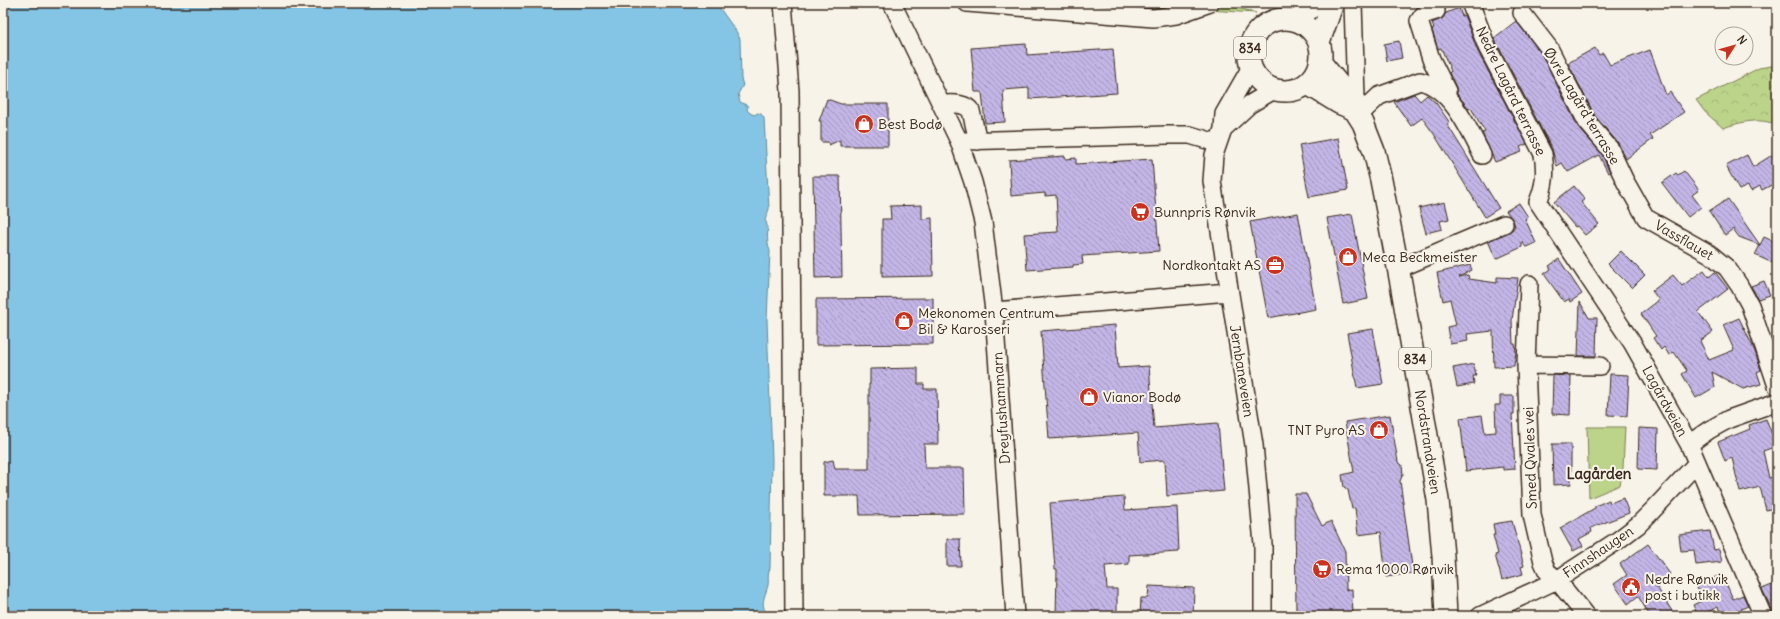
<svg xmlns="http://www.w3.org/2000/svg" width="1780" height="619" font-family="Delius,sans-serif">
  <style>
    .green { fill: #bcd38a; stroke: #7c7e54 }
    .forest { fill: url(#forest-crowns); stroke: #7c7e54 }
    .water { fill: #84c5e5; stroke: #678795 }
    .building { fill: url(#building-back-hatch); stroke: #3b2a1e }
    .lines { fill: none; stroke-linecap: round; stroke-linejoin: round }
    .minor-casing { stroke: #3b2a1e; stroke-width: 20 }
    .major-casing { stroke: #3b2a1e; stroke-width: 24 }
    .minor { stroke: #f7f3e8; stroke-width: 17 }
    .major { stroke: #f7f3e8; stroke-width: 21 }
    .labels { text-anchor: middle; stroke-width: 4; stroke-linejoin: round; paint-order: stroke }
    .shield { fill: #f7f3e8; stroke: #73665b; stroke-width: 1 }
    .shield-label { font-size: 13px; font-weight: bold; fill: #3b2a1e }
    .street-label { font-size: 14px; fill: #3b2a1e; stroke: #f7f3e8 }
    .poi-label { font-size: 14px; fill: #3b2a1e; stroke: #f7f3e8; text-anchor: start }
    .neighbourhood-label { font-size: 15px; font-weight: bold; fill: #3b2a1e; stroke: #f7f3e8 }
  </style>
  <defs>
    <pattern id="forest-crowns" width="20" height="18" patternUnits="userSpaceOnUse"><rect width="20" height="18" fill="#bcd38a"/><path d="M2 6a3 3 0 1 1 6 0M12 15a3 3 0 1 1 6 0" fill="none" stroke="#a2b577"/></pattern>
    <pattern id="building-back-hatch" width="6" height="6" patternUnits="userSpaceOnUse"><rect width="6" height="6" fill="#c3b6e7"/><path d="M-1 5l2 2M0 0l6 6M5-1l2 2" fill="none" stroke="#a094bb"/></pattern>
  </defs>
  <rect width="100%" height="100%" fill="#f7f3e8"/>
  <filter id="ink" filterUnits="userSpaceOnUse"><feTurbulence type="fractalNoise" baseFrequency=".025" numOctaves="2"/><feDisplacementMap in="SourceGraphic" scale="8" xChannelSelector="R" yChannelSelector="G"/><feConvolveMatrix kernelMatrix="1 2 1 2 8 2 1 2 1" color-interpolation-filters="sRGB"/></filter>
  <g filter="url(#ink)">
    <path class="green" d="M1094 3H1146L1184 6 1222 3 1256 13Z
      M1587 427H1625L1623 468 1620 485 1589 498Z"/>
    <path class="forest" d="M1777 65V125C1759 117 1741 122 1723 128L1705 112 1696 100 1759 68Z"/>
    <path class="water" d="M3 3H716L736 31 740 39 741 79 743 85 738 94 740 102 748 106 747 110 750 113 754 115 758 113 761 114 764 118 769 209 765 220C770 227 765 240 770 251L767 320 772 460 770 568C767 575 769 579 768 585 765 598 759 603 768 616H3Z"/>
    <path class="building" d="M1459 8 1462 16 1464 15 1478 52 1527 144 1520 147 1522 152 1495 162 1482 133 1485 132 1471 108 1469 109 1457 94 1456 87 1449 73 1451 71 1441 48 1438 49 1432 30 1434 29 1432 23 1443 18 1446 13Z
      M1516 21 1541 53 1578 127 1602 154 1610 172 1608 173 1599 155 1568 172 1562 163 1557 166 1552 149 1494 38Z
      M1399 41 1402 58 1387 61 1384 44Z
      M1026 44 1027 55 1113 49 1117 93 1029 99V88L1003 90 1005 122 985 123 982 92H975L971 48Z
      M1595 48 1599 55 1603 53 1610 65 1650 50 1666 95 1670 92 1684 112 1650 135 1653 139 1626 159 1618 143 1595 116 1568 63Z
      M1414 94 1420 101 1427 95 1436 103 1450 123 1447 124 1499 208 1485 217 1434 134 1422 118 1411 126 1394 102Z
      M827 99 841 104H888V146H840V140L829 145 828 142H821V121H819Z
      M1338 138 1348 190 1309 197 1299 145Z
      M1777 152V182L1762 190 1760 186 1751 191 1748 186 1739 190 1726 166 1747 155 1753 167Z
      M1065 156 1066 159 1076 158V164L1152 159 1159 251 1082 256 1083 264 1073 265V267L1027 270 1024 234 1058 232 1056 195 1045 196V193L1011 196 1009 160Z
      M1684 171 1699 190 1692 195 1701 207 1688 217 1662 183 1676 173 1678 175Z
      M813 176H840L842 277 815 278Z
      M1574 186 1585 199 1581 202 1599 224 1585 235 1577 226 1575 227 1554 202Z
      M1728 199 1760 245 1764 237 1777 243V265L1755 255 1760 245 1739 237 1733 229 1725 235 1709 211Z
      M1445 202 1449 219 1440 221 1442 229 1426 233 1419 208Z
      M1519 203 1528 217 1525 219 1536 243 1526 247 1522 242V247L1496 259 1488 241 1512 230 1515 226 1513 220 1506 211Z
      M922 205V219L932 218 933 276 882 277V219H891L890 206Z
      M1298 213 1316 309 1268 318 1250 222Z
      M1352 214 1368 299 1343 304 1327 218Z
      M1621 251 1645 275 1632 288 1608 264Z
      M1559 259 1582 294 1570 302 1569 299 1564 302 1544 274 1551 269 1549 266Z
      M1470 265 1472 270 1459 277 1468 275 1469 279 1497 283V277L1518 278 1512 320 1513 344H1515L1516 352 1514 366 1494 367 1493 331 1467 334 1468 341 1450 344 1447 327 1456 325 1450 299 1443 301 1437 273Z
      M1704 270 1709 277 1715 272 1728 289 1698 312 1713 332 1700 341 1709 360 1734 350 1723 325 1739 318 1754 349 1761 370 1757 372 1761 384 1743 389 1712 372 1715 387 1696 398 1682 374 1687 371 1674 352 1669 355 1664 347 1661 350 1653 338 1656 336 1641 314 1659 300 1652 291 1673 275 1682 286Z
      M1764 281 1770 295 1758 299 1751 286Z
      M933 298V344L816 345V299Z
      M1580 302 1589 318H1597L1596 356H1578Z
      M1115 325 1118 368 1149 366 1154 428 1218 423 1224 491 1167 496 1165 460 1140 462 1138 433 1049 439 1041 331Z
      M1373 329 1383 384 1357 388 1347 333Z
      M1474 364 1476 376H1473L1474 384 1457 387 1453 368Z
      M918 368V384H924V389H937L938 444H924L925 468H964L965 514 860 515 859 496H824V462L833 460 835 469H869V384H870V369Z
      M1610 374 1629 375 1627 416 1608 415Z
      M1553 375 1571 376 1570 415 1552 414Z
      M1500 396H1514V414H1512L1515 469 1503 470V467L1466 471 1460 418 1482 415 1485 433 1496 432 1495 405H1500Z
      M1390 415 1398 462 1402 465 1403 474 1400 481 1413 573 1386 577 1381 532 1358 535 1355 508 1352 509 1348 490 1344 487 1342 475 1354 472 1345 422Z
      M1766 419 1777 446 1763 451 1769 478 1777 476V492L1773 493 1776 508 1766 510 1760 487 1740 492 1732 458 1725 461 1718 442 1750 429 1749 425Z
      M1639 428 1658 429 1657 470 1638 469Z
      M1552 444H1571V484L1553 485Z
      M1295 494H1306L1322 526 1331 521 1345 551 1346 590 1352 589 1353 616H1296Z
      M1124 497 1125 510 1177 507 1179 552 1129 555V564L1105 566 1107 589H1117V616H1056L1057 569H1055L1050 503Z
      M1623 498 1629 513 1591 528 1592 532 1579 539 1583 546 1573 551 1560 528 1595 508V506L1609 500 1610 503Z
      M1512 521 1524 566 1521 567 1523 574 1502 580 1495 555 1498 554 1493 535H1495L1493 524Z
      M1710 531 1714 550 1719 549 1722 562 1696 565 1694 550 1681 551 1679 535Z
      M947 539H960L961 566H947Z
      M1648 544 1670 574 1655 584 1675 616H1650L1638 596 1628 604 1614 584 1627 575 1620 564Z
      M1722 574 1733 599 1743 595 1748 606 1741 609 1745 616H1722L1718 607 1698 616 1693 605 1703 600 1696 586Z
      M1777 583V616H1775L1762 589Z
      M1149 586 1194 588 1193 616H1140L1141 598H1148Z"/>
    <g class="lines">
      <g class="minor-casing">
        <path id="minor" d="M783 3 790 91 794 616
          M892 3 959 141 973 182 983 222 994 311 1015 616
          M967 3 1153 18 1176 15 1210 3
          M1353 3 1356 98 1354 109
          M1471 5 1487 47 1543 154C1546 172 1545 185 1538 202L1633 344 1689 444 1763 616
          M1436 11 1423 15 1419 21 1431 59 1447 91V97
          M1522 13 1549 48 1587 122 1610 149 1625 181 1646 218 1710 254 1727 268 1739 285 1750 305 1777 386
          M1251 67 1224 114 1223 129 1214 155 1212 181 1254 445 1263 544V616
          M942 104C951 104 965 102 971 111L978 141
          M1358 116 1379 96 1420 81C1451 88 1469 129 1482 155
          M1223 129 1250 104 1274 90
          M959 141 1168 135H1190L1217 143
          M1398 269 1504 224
          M1529 284 1526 365 1532 515 1543 562 1547 571 1557 580 1586 616
          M994 311 1229 292
          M1526 365 1600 366
          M1689 444 1709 430 1729 419 1777 402
          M1480 616 1557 580 1617 541 1638 525 1652 511 1697 463"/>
      </g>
      <g class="major-casing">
        <path id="major" d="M1249 55a36 36 0 1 1 72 0a36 36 0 1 1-72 0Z
          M1294 20 1309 9 1315 3
          M1319 42 1333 3
          M1321 63 1349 97 1354 109 1363 123 1374 151 1381 180 1401 283 1438 500 1443 556 1446 616
          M1308 84 1339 103 1353 109"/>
      </g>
      <use href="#minor" class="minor"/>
      <use href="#major" class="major"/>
    </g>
  </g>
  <defs>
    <g id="shop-disc" transform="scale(1)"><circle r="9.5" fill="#c8321e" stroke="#f7f3e8"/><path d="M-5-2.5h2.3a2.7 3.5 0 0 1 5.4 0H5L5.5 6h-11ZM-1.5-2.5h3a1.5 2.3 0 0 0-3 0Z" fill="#fff"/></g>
    <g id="supermarket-disc" transform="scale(1)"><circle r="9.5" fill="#c8321e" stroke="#f7f3e8"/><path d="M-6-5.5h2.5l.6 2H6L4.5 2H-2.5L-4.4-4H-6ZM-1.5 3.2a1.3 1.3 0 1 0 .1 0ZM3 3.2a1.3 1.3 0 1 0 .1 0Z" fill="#fff"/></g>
    <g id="office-disc" transform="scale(1)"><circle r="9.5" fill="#c8321e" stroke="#f7f3e8"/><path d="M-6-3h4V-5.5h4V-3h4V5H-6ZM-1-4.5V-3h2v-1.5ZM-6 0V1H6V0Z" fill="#fff"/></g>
    <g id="civic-disc" transform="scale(1)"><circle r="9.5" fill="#c8321e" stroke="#f7f3e8"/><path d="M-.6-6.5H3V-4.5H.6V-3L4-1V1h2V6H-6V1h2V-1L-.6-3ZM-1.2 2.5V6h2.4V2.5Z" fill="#fff"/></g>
  </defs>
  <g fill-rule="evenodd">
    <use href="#shop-disc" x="864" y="124"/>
    <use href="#supermarket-disc" x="1140" y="212"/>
    <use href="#shop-disc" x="1348" y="257"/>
    <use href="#office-disc" x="1275" y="265"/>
    <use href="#shop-disc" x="904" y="321"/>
    <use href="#shop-disc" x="1089" y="397"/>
    <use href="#shop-disc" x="1379" y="430"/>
    <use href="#supermarket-disc" x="1322" y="569"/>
    <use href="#civic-disc" x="1631" y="587"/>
  </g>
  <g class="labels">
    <g class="shield">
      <rect x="1234" y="37" width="32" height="22" rx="3"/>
      <rect x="1399" y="348" width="32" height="22" rx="3"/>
    </g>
    <g class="shield-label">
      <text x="1250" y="53">834</text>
      <text x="1415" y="364">834</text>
    </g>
    <g class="street-label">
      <text transform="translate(1511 91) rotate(64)" y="5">Nedre Lagård terrasse</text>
      <text transform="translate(1582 106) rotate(59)" y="5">Øvre Lagård terrasse</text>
      <text transform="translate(1684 240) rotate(30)" y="5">Vassflauet</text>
      <text transform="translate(1242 371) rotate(81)" y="5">Jernbaneveien</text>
      <text transform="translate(1665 401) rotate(61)" y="5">Lagårdveien</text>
      <text transform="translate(1001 408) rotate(-94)" y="5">Dreyfushammarn</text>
      <text transform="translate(1428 442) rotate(81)" y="5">Nordstrandveien</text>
      <text transform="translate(1530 458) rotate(-92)" y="5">Smed Qvales vei</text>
      <text transform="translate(1598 552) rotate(-34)" y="5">Finnshaugen</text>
    </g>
    <g class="poi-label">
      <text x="878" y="129">Best Bodø</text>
      <text x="1154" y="217">Bunnpris Rønvik</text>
      <text x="1362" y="262">Meca Beckmeister</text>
      <text x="1261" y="270" text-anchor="end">Nordkontakt AS</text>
      <text x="918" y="318">Mekonomen Centrum<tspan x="918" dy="16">Bil &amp; Karosseri</tspan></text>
      <text x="1103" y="402">Vianor Bodø</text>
      <text x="1365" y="435" text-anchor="end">TNT Pyro AS</text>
      <text x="1336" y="574">Rema 1000 Rønvik</text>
      <text x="1645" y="584">Nedre Rønvik<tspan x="1645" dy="16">post i butikk</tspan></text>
    </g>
    <g class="neighbourhood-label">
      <text x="1599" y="479">Lagården</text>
    </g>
  </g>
  <rect width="1780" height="619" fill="none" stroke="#f7f3e8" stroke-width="16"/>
  <rect x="8" y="8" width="1764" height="603" fill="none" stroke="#3b2a1e" stroke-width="1.5" filter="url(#ink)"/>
  <g transform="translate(1734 46) rotate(53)"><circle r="19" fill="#f7f3e8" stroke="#aca397"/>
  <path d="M0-3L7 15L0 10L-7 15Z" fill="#c8321e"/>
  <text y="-6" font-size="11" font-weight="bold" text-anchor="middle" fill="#3b2a1e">N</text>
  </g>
</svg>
